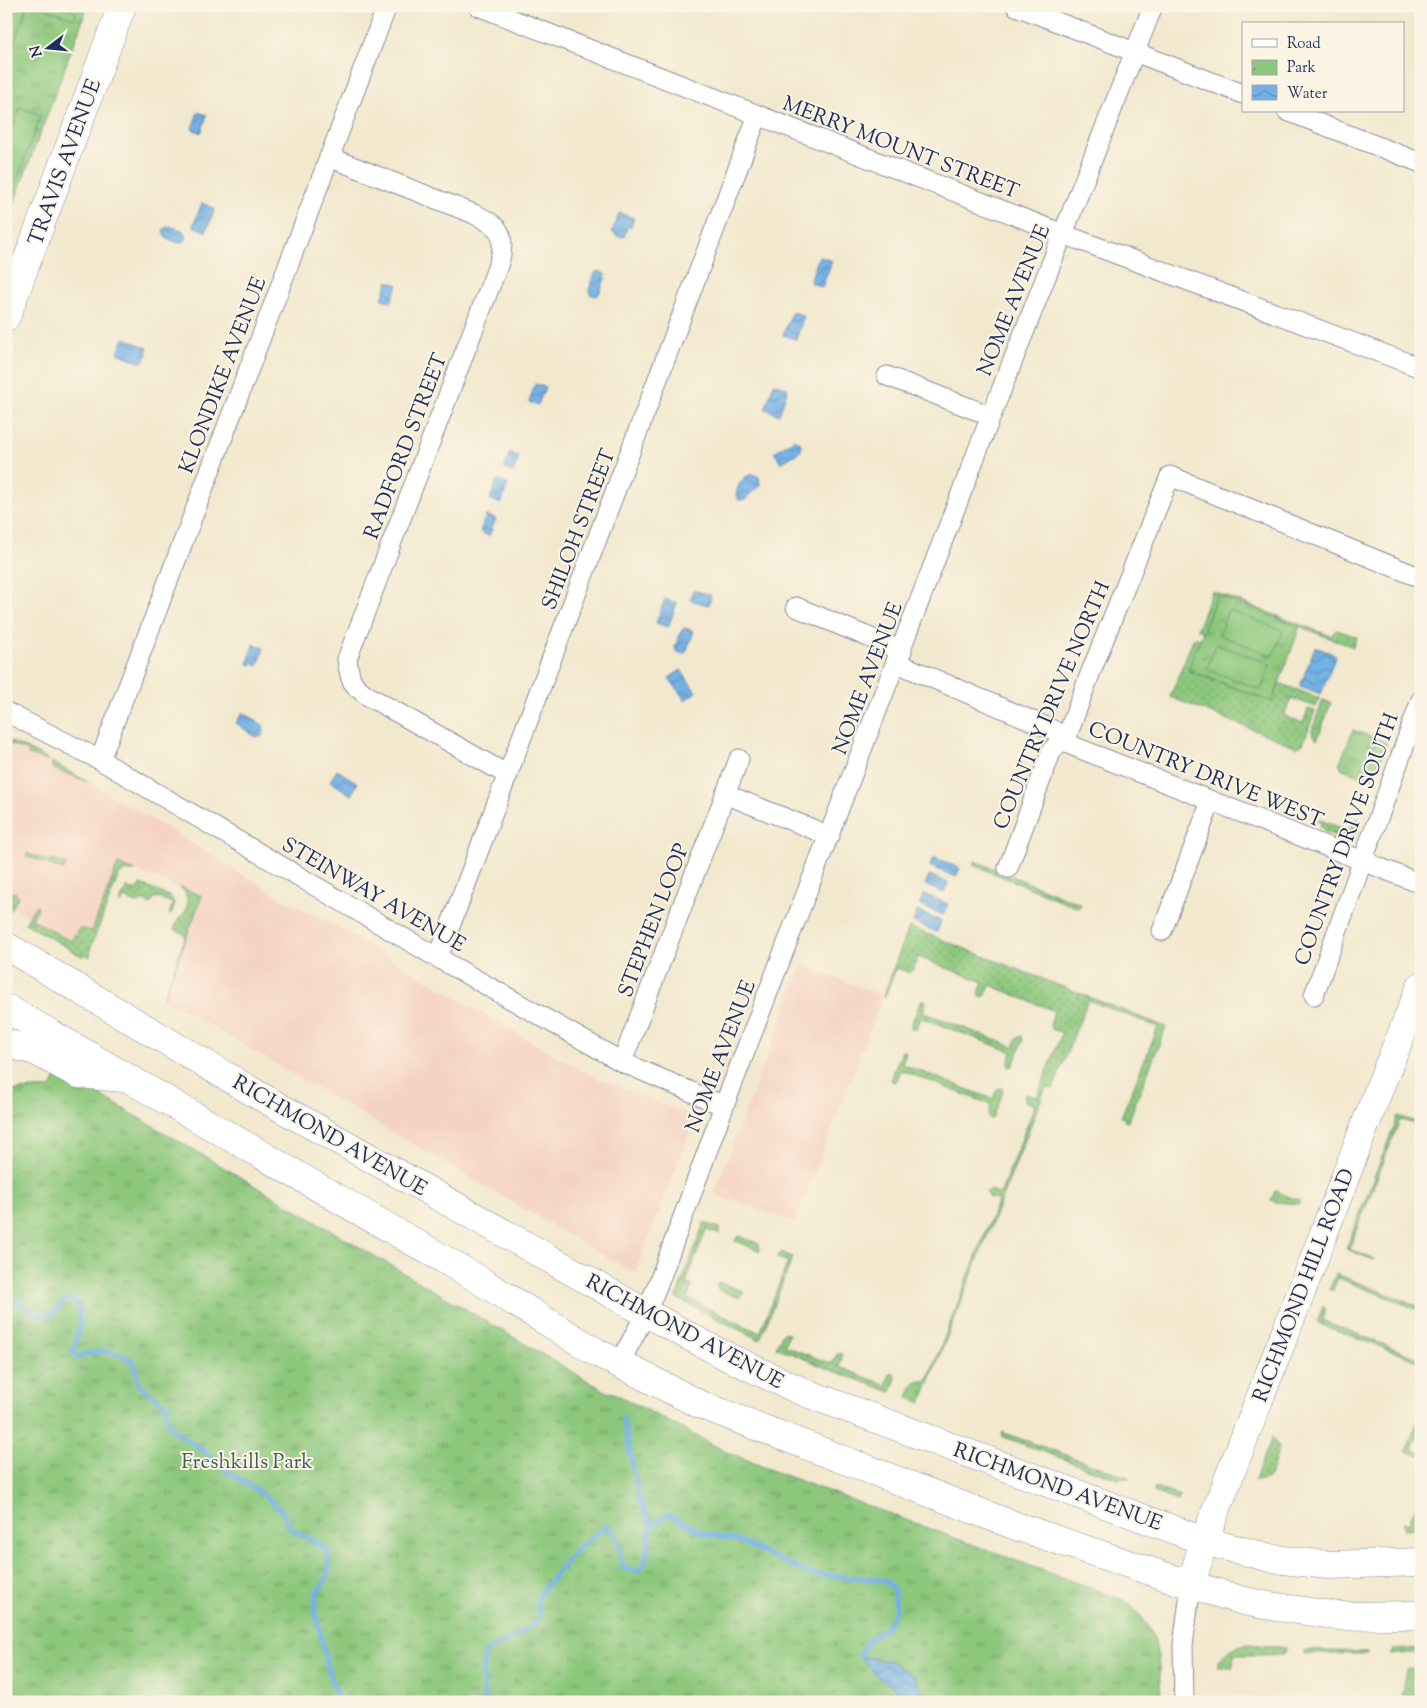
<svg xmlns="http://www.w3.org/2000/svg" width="1427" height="1708" font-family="'Sorts Mill Goudy',serif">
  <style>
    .built { fill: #f5d3c2 }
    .grass { fill: url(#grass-dots); stroke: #547b6d }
    .park { fill: url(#park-tufts); stroke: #547b6d }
    .pitch { fill: #8cc77c; stroke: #547b6d }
    .water { fill: url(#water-waves); stroke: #4770a2 }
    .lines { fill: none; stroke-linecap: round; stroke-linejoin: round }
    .stream { stroke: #73b1e5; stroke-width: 5 }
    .street-casing { stroke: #868c96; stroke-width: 21 }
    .secondary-casing { stroke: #868c96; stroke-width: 29 }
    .primary-casing { stroke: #868c96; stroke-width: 29 }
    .street { stroke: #fff; stroke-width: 19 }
    .secondary { stroke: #fff; stroke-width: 28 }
    .primary { stroke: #fff; stroke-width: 28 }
    .labels { text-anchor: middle; stroke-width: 4; stroke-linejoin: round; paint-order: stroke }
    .street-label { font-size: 21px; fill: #1b2f5e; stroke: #fcf5e5 }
    .park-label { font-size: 21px; fill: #3d5d67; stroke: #fcf5e5 }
  </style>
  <defs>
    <pattern id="grass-dots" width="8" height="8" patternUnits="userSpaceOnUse" patternTransform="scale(1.25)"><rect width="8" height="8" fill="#8cc77c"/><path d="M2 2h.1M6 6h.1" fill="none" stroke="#72a269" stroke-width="1.8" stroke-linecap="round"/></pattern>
    <pattern id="park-tufts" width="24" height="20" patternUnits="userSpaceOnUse" patternTransform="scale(1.25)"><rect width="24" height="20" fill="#8cc77c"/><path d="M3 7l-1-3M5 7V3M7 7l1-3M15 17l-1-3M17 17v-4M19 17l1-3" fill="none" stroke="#72a269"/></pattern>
    <pattern id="water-waves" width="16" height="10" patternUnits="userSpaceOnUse" patternTransform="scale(1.25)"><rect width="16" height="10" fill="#73b1e5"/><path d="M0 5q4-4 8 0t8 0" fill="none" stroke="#5e90bd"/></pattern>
  </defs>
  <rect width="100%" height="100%" fill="#fcf5e5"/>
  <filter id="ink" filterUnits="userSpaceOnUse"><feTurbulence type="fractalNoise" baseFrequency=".02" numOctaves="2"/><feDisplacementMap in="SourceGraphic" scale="10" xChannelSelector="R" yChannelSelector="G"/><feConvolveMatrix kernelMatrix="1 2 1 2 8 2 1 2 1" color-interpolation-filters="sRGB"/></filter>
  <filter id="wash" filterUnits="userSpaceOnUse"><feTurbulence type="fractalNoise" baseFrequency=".0096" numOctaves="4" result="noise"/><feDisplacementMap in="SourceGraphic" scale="20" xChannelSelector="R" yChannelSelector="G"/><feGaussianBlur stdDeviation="1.12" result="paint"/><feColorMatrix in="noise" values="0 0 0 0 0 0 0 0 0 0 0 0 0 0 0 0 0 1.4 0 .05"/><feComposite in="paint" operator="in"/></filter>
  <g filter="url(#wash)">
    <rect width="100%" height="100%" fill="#f2e8ce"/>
    <path class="built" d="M6 739 48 759 207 852 229 867 308 913 309 911 549 1052 595 1077 696 1118 635 1272H633L594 1250 163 998 201 896 118 864 83 957 25 923 28 916 12 907 8 913 6 912Z
      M802 965 883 996 795 1223 732 1199 731 1201 714 1194Z"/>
    <path class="grass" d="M1212 591 1331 636 1334 632 1337 630 1357 637 1353 647 1217 595 1203 632 1197 629Z
      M1194 637 1200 639 1189 671 1272 702 1279 683 1319 698 1316 707 1291 698 1284 716 1303 723 1308 709 1315 711 1303 744 1297 747 1170 697Z
      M1323 700 1331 703 1317 740 1313 736 1312 730Z
      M6 739 48 759V761L28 755 29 751 6 743Z
      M52 762 88 782 52 768Z
      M1318 819 1349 831 1355 820 1357 819 1360 821 1353 839 1347 841 1323 831 1324 828 1320 827 1321 822 1317 821Z
      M27 853 52 862 53 860 66 864 64 870 26 856Z
      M975 861 1081 904 1079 908 973 865Z
      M118 864 135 871H124L118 877 91 947 90 957 85 954 83 957 25 923 35 906 37 905 38 908 32 919 70 941 79 929H84L92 931Z
      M140 884 171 897C176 904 174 908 170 915L169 914 173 903 154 897 151 904 141 900 139 904 124 898 121 904 119 903 127 887C132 892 137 891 140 884Z
      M180 887 202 896 163 999 186 935 174 929 179 918 187 910 186 909C190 900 186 893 180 887Z
      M12 892 16 893 18 898 8 913 6 912V903Z
      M909 927 1166 1027 1128 1122 1124 1121 1125 1118 1121 1117 1158 1027 1088 1000 1053 1089 1046 1087 1042 1097 921 1403 908 1398C914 1381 911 1383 928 1380L998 1200 988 1197 986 1192 991 1190 1000 1194 1035 1105 1025 1101 1024 1096 1027 1094 1037 1097 1062 1033 1052 1029 1050 1026 1054 1011 990 985 985 996 980 997 979 993 983 982 918 957 913 970 910 973 896 968 885 997 883 996Z
      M924 999 926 1003 923 1012 1014 1047 1017 1038 1022 1036 1023 1041 1013 1066 1009 1067 1008 1064 1012 1052 927 1020 921 1018 917 1028 912 1030 911 1025 921 1001Z
      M902 1051H905L906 1053 902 1064 982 1095 993 1099 997 1089 1002 1088 1003 1092 993 1118 990 1119 988 1116 991 1105 901 1070 897 1080 894 1082 892 1081 891 1078Z
      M1398 1116 1416 1122 1412 1123 1400 1120 1349 1249 1374 1259 1373 1260 1346 1249Z
      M1275 1191 1300 1201 1299 1204 1275 1202 1271 1200Z
      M704 1223 719 1228V1234L706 1230 686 1283 692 1286 687 1298 760 1333 781 1279V1278L784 1279 760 1340 676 1298Z
      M740 1236 759 1244 760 1251 735 1241 737 1237Z
      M781 1252 793 1257 785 1277 782 1276 788 1262 776 1257Z
      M1336 1274 1421 1307V1311L1338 1278 1333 1290H1329Z
      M718 1282 743 1291V1294L739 1298 719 1290 717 1287Z
      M1323 1306 1326 1309 1322 1320 1421 1359V1362L1317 1323Z
      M784 1332 789 1334 785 1346 832 1364 837 1354 841 1353 842 1357 839 1367 886 1385 890 1373 894 1374 896 1378 891 1392 831 1370 776 1347 782 1334Z
      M1421 1411V1427L1412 1450 1421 1453V1457L1406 1451Z
      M1002 1432 1130 1478 1117 1479 1001 1436Z
      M1272 1437 1279 1448 1270 1476 1268 1478 1254 1482Z
      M1154 1487 1180 1496 1178 1501 1153 1492Z
      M1421 1494V1529L1404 1530 1403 1522 1408 1524Z
      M1250 1644 1286 1648 1285 1654 1284 1655H1234L1233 1667H1217C1220 1653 1236 1644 1250 1644Z
      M1421 1648V1652L1390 1655 1393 1650Z
      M1304 1650 1367 1652V1654H1304Z
      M1421 1667V1702H1400L1406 1669Z"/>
    <path class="park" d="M6 6H88L6 224Z
      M1217 595 1300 627 1272 702 1188 670Z
      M1353 730 1387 743 1372 781 1341 768 1342 766 1339 765Z
      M59 1071 607 1392 614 1393 725 1451 776 1472 1123 1600C1160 1627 1158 1653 1161 1694H1155V1702H6V1091L51 1088Z"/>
    <path class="pitch" d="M6 6H27L12 49 6 47Z
      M39 6H60L76 12 74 19Z
      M20 107 41 115 6 210V145Z
      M1228 610 1283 631 1273 656 1219 635Z
      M1216 644 1270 664 1261 690 1207 669Z"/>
    <path class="water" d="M198 112 207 115 201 133 192 129Z
      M202 203 215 209 206 232 193 226Z
      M619 213 634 218 631 227 628 226 624 237 617 236 612 232Z
      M169 226 182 230 187 237 185 241 178 243 165 237 163 230Z
      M819 256 832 261 822 287 810 282Z
      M598 271 605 274 606 277 599 294 596 296 590 294 589 290 595 273Z
      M388 281 398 285 391 302 382 299Z
      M792 311 804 316 796 339 783 335Z
      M124 338 148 348 146 352 148 353 145 360H143L141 363 118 353Z
      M774 383 788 388 779 415 765 409Z
      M535 384 545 387 538 405 529 402Z
      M795 439 797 442 799 441 802 446 800 447 802 450 781 463 774 452Z
      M510 452 519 456 513 473 504 469Z
      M752 474 759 477 760 485 749 495 745 500H739L736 495C737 486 742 477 752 474Z
      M497 480 508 484 501 504 490 499Z
      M486 515 496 519 489 536 480 532Z
      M693 590 711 595 709 605 690 600Z
      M665 599 677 603 668 627 656 623Z
      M684 628 692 630 693 634 686 652 683 654 676 651 675 647 682 630Z
      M253 644 264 648 258 666 252 663 251 665 248 664Z
      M1315 647 1336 655 1321 694 1300 686Z
      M681 670 696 692 685 700 669 678Z
      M243 712 264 726 263 729 265 730 261 737 258 735 257 738 236 723Z
      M337 770 358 783 351 795 330 781Z
      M933 857 960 868 956 877 930 866Z
      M929 875 948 883 944 893 925 885Z
      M924 894 948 904 943 915 919 905Z
      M917 911 941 921 937 932 913 922Z
      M860 1656 892 1662 915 1677 928 1702H915L878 1677Z"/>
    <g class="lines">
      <path class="stream" d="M6 1293 34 1313 45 1316 54 1313 59 1306 68 1299 77 1302C84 1320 76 1335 73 1353L78 1357C101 1348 113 1350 134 1362L139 1385 167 1406 166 1416 171 1428 205 1452 224 1469 264 1495 282 1511 290 1528 328 1551V1577L316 1594 315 1611 329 1672 339 1702
        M623 1418 639 1498 651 1526 668 1514 703 1533 740 1541 809 1574 885 1580 894 1590 896 1610 886 1628 870 1638 860 1656
        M484 1702 483 1673 485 1652 520 1634 537 1622 539 1595 575 1551 606 1526 616 1534 624 1569 638 1571 645 1563 651 1526"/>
    </g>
  </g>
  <g filter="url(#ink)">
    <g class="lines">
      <g class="street-casing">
        <path id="street" d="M478 6 1063 234 1421 368
          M1016 6 1243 94
          M1287 111 1421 163
          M329 157 474 214C500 226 507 234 499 263L347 659C350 681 351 684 368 696L508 775
          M887 376 991 416
          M796 607 902 651
          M897 663 1051 729 1058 733 1073 746 1421 884
          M6 712 100 760 438 958 622 1062 724 1106
          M100 760 387 6
          M725 794 830 836
          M1008 868 1052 750 1068 734 1070 728 1090 674 1170 476 1421 578
          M1162 931 1211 801
          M438 958 758 115
          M1314 995 1421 700
          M622 1062 739 759
          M619 1364 646 1313 660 1279 724 1106 991 416 1153 6
          M1184 1702 1183 1645 1191 1585"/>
      </g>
      <g class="secondary-casing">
        <path id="secondary" d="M6 317 122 6
          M1191 1585 1204 1541 1302 1290 1379 1089 1421 986"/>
      </g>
      <g class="primary-casing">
        <path id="primary" d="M6 946 258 1095 646 1313 722 1354 801 1391 1204 1541 1274 1559 1328 1565 1421 1562
          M6 1008 471 1275 596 1352 699 1404 1013 1525 1191 1585 1244 1601 1264 1605 1339 1616 1421 1615
          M6 1043 35 1051 78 1074 123 1078"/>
      </g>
      <use href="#street" class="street"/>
      <use href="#secondary" class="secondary"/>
      <use href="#primary" class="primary"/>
    </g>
  </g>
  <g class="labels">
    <g class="street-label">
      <text transform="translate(901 147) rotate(21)" y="7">MERRY MOUNT STREET</text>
      <text transform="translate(64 162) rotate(-70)" y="7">TRAVIS AVENUE</text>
      <text transform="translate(1013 300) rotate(-68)" y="7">NOME AVENUE</text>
      <text transform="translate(222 375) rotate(-69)" y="7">KLONDIKE AVENUE</text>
      <text transform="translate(405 446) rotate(-69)" y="7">RADFORD STREET</text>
      <text transform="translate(578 529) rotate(-69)" y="7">SHILOH STREET</text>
      <text transform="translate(867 678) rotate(-69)" y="7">NOME AVENUE</text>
      <text transform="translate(1051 705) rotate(-67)" y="7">COUNTRY DRIVE NORTH</text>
      <text transform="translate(1206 774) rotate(22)" y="7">COUNTRY DRIVE WEST</text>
      <text transform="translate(1346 839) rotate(-70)" y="7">COUNTRY DRIVE SOUTH</text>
      <text transform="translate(374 894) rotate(30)" y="7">STEINWAY AVENUE</text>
      <text transform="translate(653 920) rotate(-69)" y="7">STEPHEN LOOP</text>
      <text transform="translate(720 1056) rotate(-69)" y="7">NOME AVENUE</text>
      <text transform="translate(330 1135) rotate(30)" y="7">RICHMOND AVENUE</text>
      <text transform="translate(1303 1285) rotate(-69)" y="7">RICHMOND HILL ROAD</text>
      <text transform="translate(685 1331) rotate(28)" y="7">RICHMOND AVENUE</text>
      <text transform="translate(1058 1486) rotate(20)" y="7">RICHMOND AVENUE</text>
    </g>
    <g class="park-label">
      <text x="247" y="1468">Freshkills Park</text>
    </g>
  </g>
  <rect width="1427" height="1708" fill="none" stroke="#fcf5e5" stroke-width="25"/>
  <rect x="1242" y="22" width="162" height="90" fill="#fcf5e5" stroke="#a2a6af"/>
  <rect x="1252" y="39" width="25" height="8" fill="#ffffff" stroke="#a2a6af"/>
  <text x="1287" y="48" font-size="15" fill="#1b2f5e">Road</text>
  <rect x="1252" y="60" width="25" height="15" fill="url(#park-tufts)" stroke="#a2a6af"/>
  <text x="1287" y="72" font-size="15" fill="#1b2f5e">Park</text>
  <rect x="1252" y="85" width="25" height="15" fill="url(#water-waves)" stroke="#a2a6af"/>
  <text x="1287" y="98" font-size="15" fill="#1b2f5e">Water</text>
  <g transform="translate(48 48) rotate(254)" stroke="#fcf5e5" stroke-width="4" paint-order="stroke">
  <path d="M0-4L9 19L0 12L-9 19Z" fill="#1b2f5e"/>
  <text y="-8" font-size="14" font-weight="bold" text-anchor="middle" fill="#1b2f5e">N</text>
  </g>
</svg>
